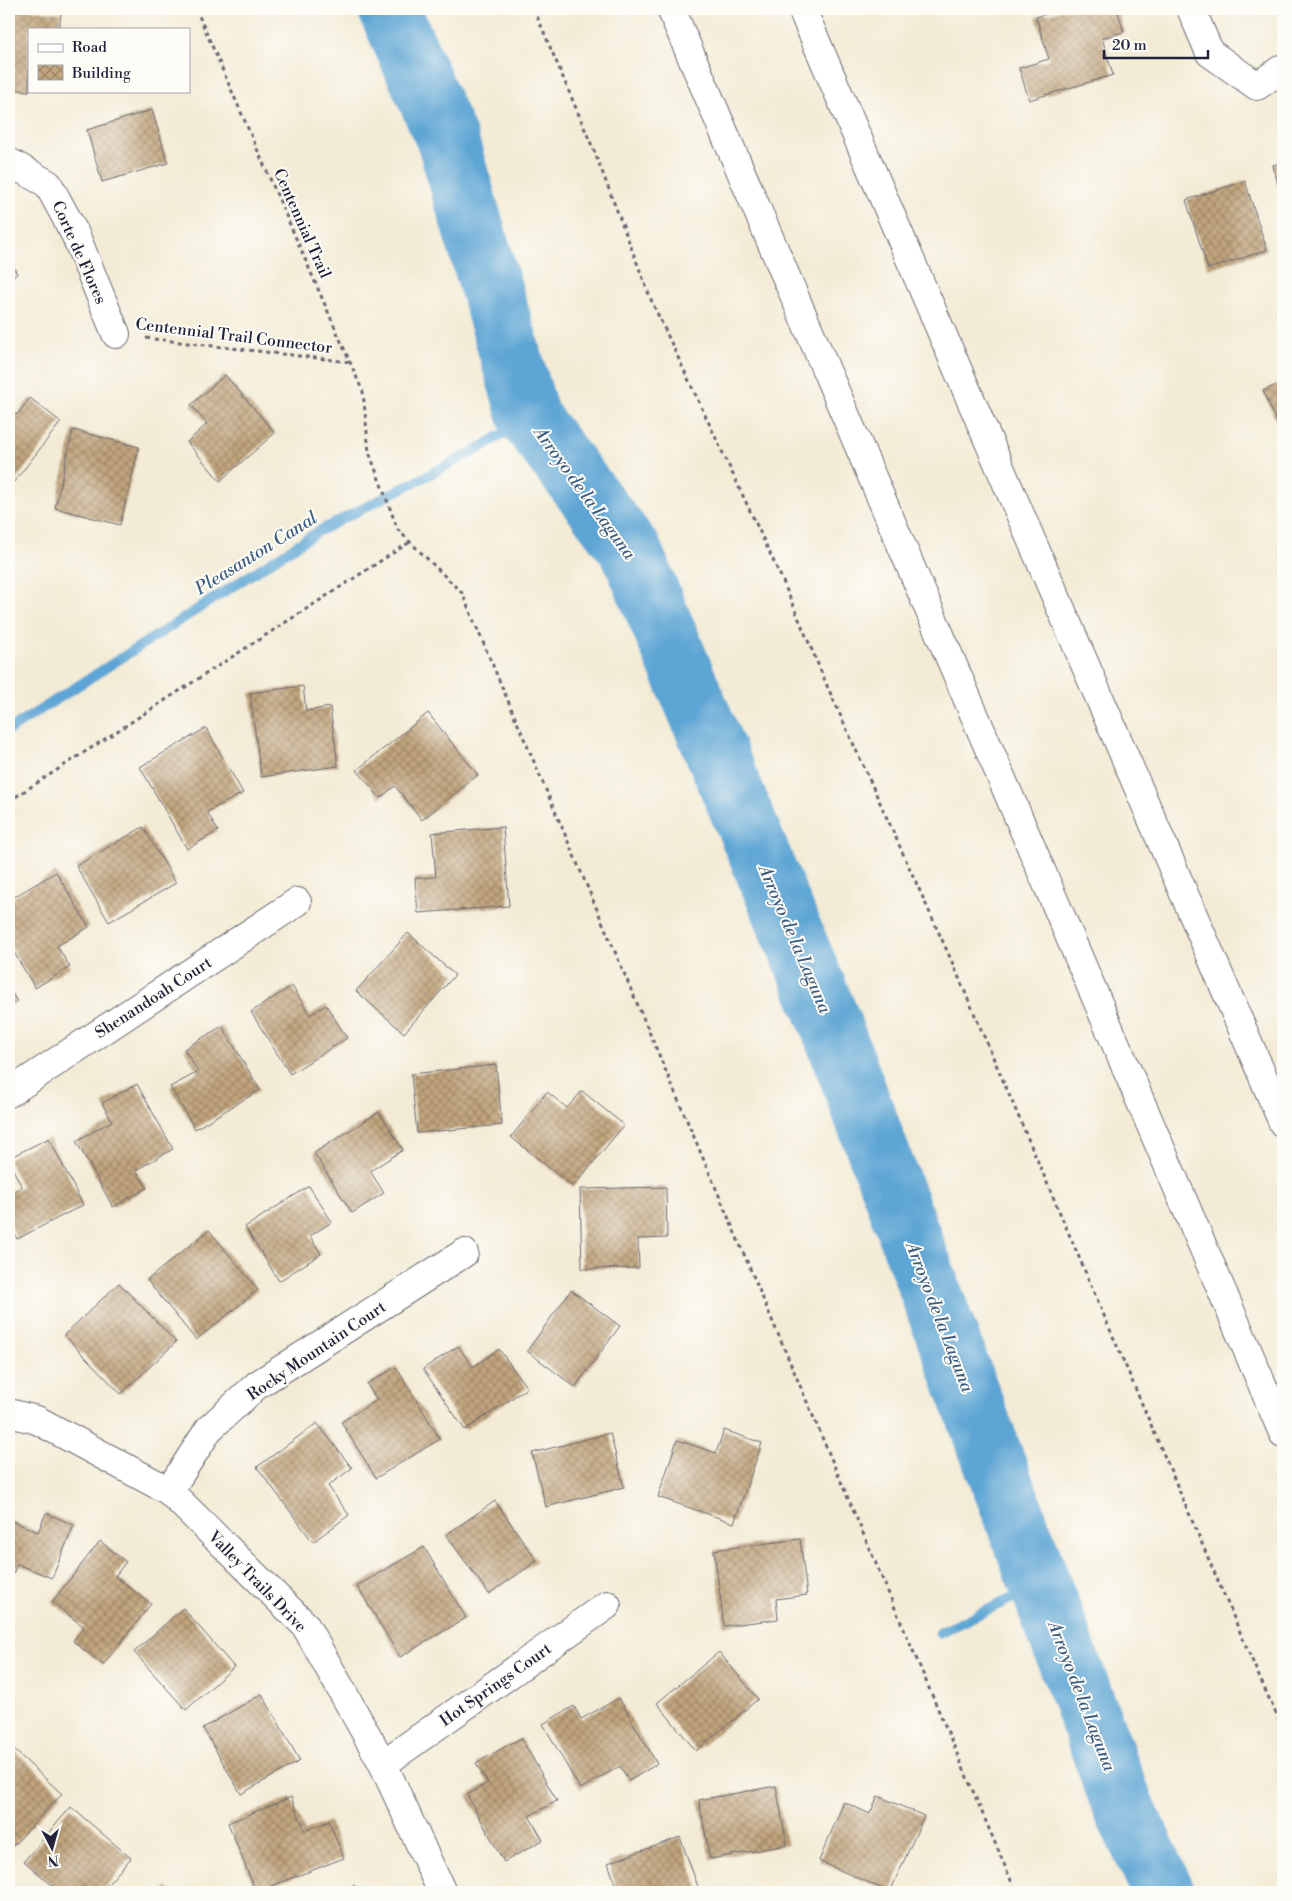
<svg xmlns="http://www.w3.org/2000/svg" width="1292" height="1901" font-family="'Libre Bodoni',serif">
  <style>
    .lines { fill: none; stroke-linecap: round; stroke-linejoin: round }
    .stream { stroke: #5da5d4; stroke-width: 10 }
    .river { stroke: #5da5d4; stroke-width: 62 }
    .building { fill: url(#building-cross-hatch) }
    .minor-casing { stroke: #6b6871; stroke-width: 30 }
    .motorway-casing { stroke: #6b6871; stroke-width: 30 }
    .path { stroke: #6b6871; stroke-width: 3; stroke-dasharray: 4 4; stroke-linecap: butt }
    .minor { stroke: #fff; stroke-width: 28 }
    .motorway { stroke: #fff; stroke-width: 28 }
    .labels { text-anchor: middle; stroke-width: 4; stroke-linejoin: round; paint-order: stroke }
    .street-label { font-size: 16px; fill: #22223b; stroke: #fdfcf7 }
    .water-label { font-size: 18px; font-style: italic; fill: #3d5d80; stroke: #fdfcf7 }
  </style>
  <defs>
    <pattern id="building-cross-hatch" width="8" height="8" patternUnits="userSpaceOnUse" patternTransform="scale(1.25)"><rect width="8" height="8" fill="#c2a57e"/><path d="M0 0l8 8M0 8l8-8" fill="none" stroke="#9d8668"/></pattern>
  </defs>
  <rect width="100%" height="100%" fill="#fdfcf7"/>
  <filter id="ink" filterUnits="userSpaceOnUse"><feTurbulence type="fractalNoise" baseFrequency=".02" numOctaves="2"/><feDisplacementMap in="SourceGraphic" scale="10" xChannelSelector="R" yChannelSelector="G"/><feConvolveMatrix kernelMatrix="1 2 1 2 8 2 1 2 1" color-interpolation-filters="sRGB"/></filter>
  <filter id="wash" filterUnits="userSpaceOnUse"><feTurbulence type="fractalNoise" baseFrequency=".0096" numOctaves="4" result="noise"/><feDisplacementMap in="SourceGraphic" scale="20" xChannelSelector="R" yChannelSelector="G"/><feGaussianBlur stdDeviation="1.12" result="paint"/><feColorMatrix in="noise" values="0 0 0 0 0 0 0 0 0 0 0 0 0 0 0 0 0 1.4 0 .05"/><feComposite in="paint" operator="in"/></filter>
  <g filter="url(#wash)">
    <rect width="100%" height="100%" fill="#f3ebd5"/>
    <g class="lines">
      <path class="stream" d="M9 730 319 531 475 451 529 418
        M939 1633 1040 1585"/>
      <path class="river" d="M389 9 448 142 529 418 631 551 829 1020 1123 1806 1164 1892"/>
    </g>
    <g id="blocks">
      <path class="building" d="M9 9H27L61 13 59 29H29V91L9 89Z
        M1064 9H1117L1124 32 1102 38 1113 75 1029 100 1019 68 1049 59 1036 17Z
        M152 110 168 163 102 182 87 130Z
        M1283 162V204L1273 165Z
        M1245 181 1267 250 1208 269 1186 200Z
        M9 256 17 274 9 278Z
        M225 375 275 433 220 481 187 442 207 424 191 405Z
        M1283 382V437L1263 391Z
        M30 398 61 422 14 482 9 477V408L17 415Z
        M73 430 139 447 120 525 55 508Z
        M303 686 306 711 330 707 338 766 261 777 250 693Z
        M428 713 478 775 422 820 395 786 380 798 357 770Z
        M206 728 243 793 207 812 218 831 187 849 140 767Z
        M143 827 176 883 109 922 76 866Z
        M503 827 509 906 418 913 415 878 436 877 432 833Z
        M56 872 89 927 57 946 70 967 35 988 9 944V900Z
        M408 933 455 975 404 1033 356 991Z
        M292 986 310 1015 326 1005 347 1038 290 1074 251 1012Z
        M9 988 17 1002 9 1006Z
        M222 1026 260 1090 195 1129 170 1087 198 1072 184 1049Z
        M496 1065 502 1125 417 1133 411 1074Z
        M137 1084 173 1149 136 1170 147 1188 113 1207 76 1141 112 1121 102 1103Z
        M582 1091 624 1125 573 1187 511 1137 547 1092 567 1108Z
        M379 1112 403 1150 370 1171 384 1193 352 1213 314 1153Z
        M49 1138 83 1205 17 1239 9 1223V1193L22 1187 9 1162V1158Z
        M309 1186 332 1222 310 1236 321 1254 279 1281 245 1227Z
        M666 1187 667 1238 638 1239 639 1268 582 1269 580 1189Z
        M209 1230 258 1290 196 1340 147 1280Z
        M119 1283 176 1342 121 1394 64 1335Z
        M571 1290 620 1326 575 1387 527 1351Z
        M458 1346 473 1367 499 1349 527 1388 465 1430 423 1369Z
        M396 1367 440 1439 376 1478 341 1422 377 1400 367 1384Z
        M317 1423 352 1468 328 1486 349 1515 313 1542 257 1467Z
        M724 1430 762 1443 734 1523 658 1497 677 1440 716 1453Z
        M610 1433 624 1487 546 1507 532 1453Z
        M495 1501 537 1561 489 1594 446 1535Z
        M46 1513 74 1525 52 1578 17 1564 9 1584V1520L38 1532Z
        M800 1539 807 1595 776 1599 778 1619 724 1626 714 1550Z
        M100 1541 126 1562 115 1576 151 1604 103 1665 73 1641 84 1627 52 1602Z
        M424 1547 466 1618 400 1657 357 1586Z
        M183 1608 234 1667 186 1710 134 1652Z
        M719 1652 758 1699 696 1751 657 1703Z
        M262 1694 300 1761 241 1794 203 1728Z
        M619 1698 657 1764 629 1781 620 1766 580 1789 543 1724 574 1706 581 1719Z
        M521 1738 557 1801 529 1816 543 1840 504 1862 467 1795 488 1783 476 1763Z
        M9 1745 62 1794 13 1846 9 1843Z
        M776 1786 787 1845 710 1859 699 1800Z
        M878 1796 924 1816 890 1892 819 1861 844 1802 870 1814Z
        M291 1797 305 1831 329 1821 344 1858 256 1892 228 1823Z
        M71 1807 131 1858 101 1892H60L24 1861Z
        M680 1837 700 1892H618L608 1863Z
        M354 1885 357 1892H335Z
        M167 1887 171 1892H160Z"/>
    </g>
  </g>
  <g filter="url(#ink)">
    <use href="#blocks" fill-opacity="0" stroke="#6b6871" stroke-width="1"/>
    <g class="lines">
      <g class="minor-casing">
        <path id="minor" d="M1191 9 1210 53 1257 86 1283 68
          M9 162 48 184 75 234 116 334
          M9 1093 297 902
          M9 1413 37 1420 169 1491 305 1625 383 1764 442 1892
          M169 1491 209 1429 257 1385 464 1253
          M383 1764 607 1605"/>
      </g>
      <g class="motorway-casing">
        <path id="motorway" d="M671 9 1283 1433
          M802 9 1283 1123"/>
      </g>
      <path class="path" d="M196 9 363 392 369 452 398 530 462 593 1016 1892
        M534 9 595 153 652 302 782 579 828 688 953 964 1258 1674 1283 1729
        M146 338 350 362
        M9 801 410 542"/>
      <use href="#minor" class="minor"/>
      <use href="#motorway" class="motorway"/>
    </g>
  </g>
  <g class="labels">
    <g class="street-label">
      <text transform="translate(303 223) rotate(66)" y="6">Centennial Trail</text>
      <text transform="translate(80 252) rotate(66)" y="6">Corte de Flores</text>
      <text transform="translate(234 335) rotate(7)" y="6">Centennial Trail Connector</text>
      <text transform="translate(153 997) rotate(-33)" y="6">Shenandoah Court</text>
      <text transform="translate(316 1350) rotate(-34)" y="6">Rocky Mountain Court</text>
      <text transform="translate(258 1581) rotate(46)" y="6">Valley Trails Drive</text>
      <text transform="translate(495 1684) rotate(-35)" y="6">Hot Springs Court</text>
    </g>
    <g class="water-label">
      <text transform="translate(585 493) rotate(54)" y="6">Arroyo de la Laguna</text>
      <text transform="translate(256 553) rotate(-32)" y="6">Pleasanton Canal</text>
      <text transform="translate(795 939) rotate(67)" y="6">Arroyo de la Laguna</text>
      <text transform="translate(940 1317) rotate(69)" y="6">Arroyo de la Laguna</text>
      <text transform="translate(1082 1696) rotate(69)" y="6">Arroyo de la Laguna</text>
    </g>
  </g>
  <rect width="1292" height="1901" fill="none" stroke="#fdfcf7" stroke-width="30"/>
  <rect x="28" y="28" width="162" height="65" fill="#fdfcf7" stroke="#a5a5ac"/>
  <rect x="38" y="44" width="25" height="8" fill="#ffffff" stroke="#a5a5ac"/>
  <text x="72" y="52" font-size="15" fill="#22223b">Road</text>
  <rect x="38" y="65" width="25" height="15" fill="url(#building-cross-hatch)" stroke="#a5a5ac"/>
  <text x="72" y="78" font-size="15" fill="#22223b">Building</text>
  <g transform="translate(52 1848) rotate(174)" stroke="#fdfcf7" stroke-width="4" paint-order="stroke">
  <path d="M0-4L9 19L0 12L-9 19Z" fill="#22223b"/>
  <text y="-8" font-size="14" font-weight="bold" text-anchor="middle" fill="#22223b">N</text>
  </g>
  <path d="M1104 50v8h104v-8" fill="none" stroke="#22223b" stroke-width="2.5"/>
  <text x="1112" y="50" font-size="15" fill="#22223b" stroke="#fdfcf7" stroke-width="4" paint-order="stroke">20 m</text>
</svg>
